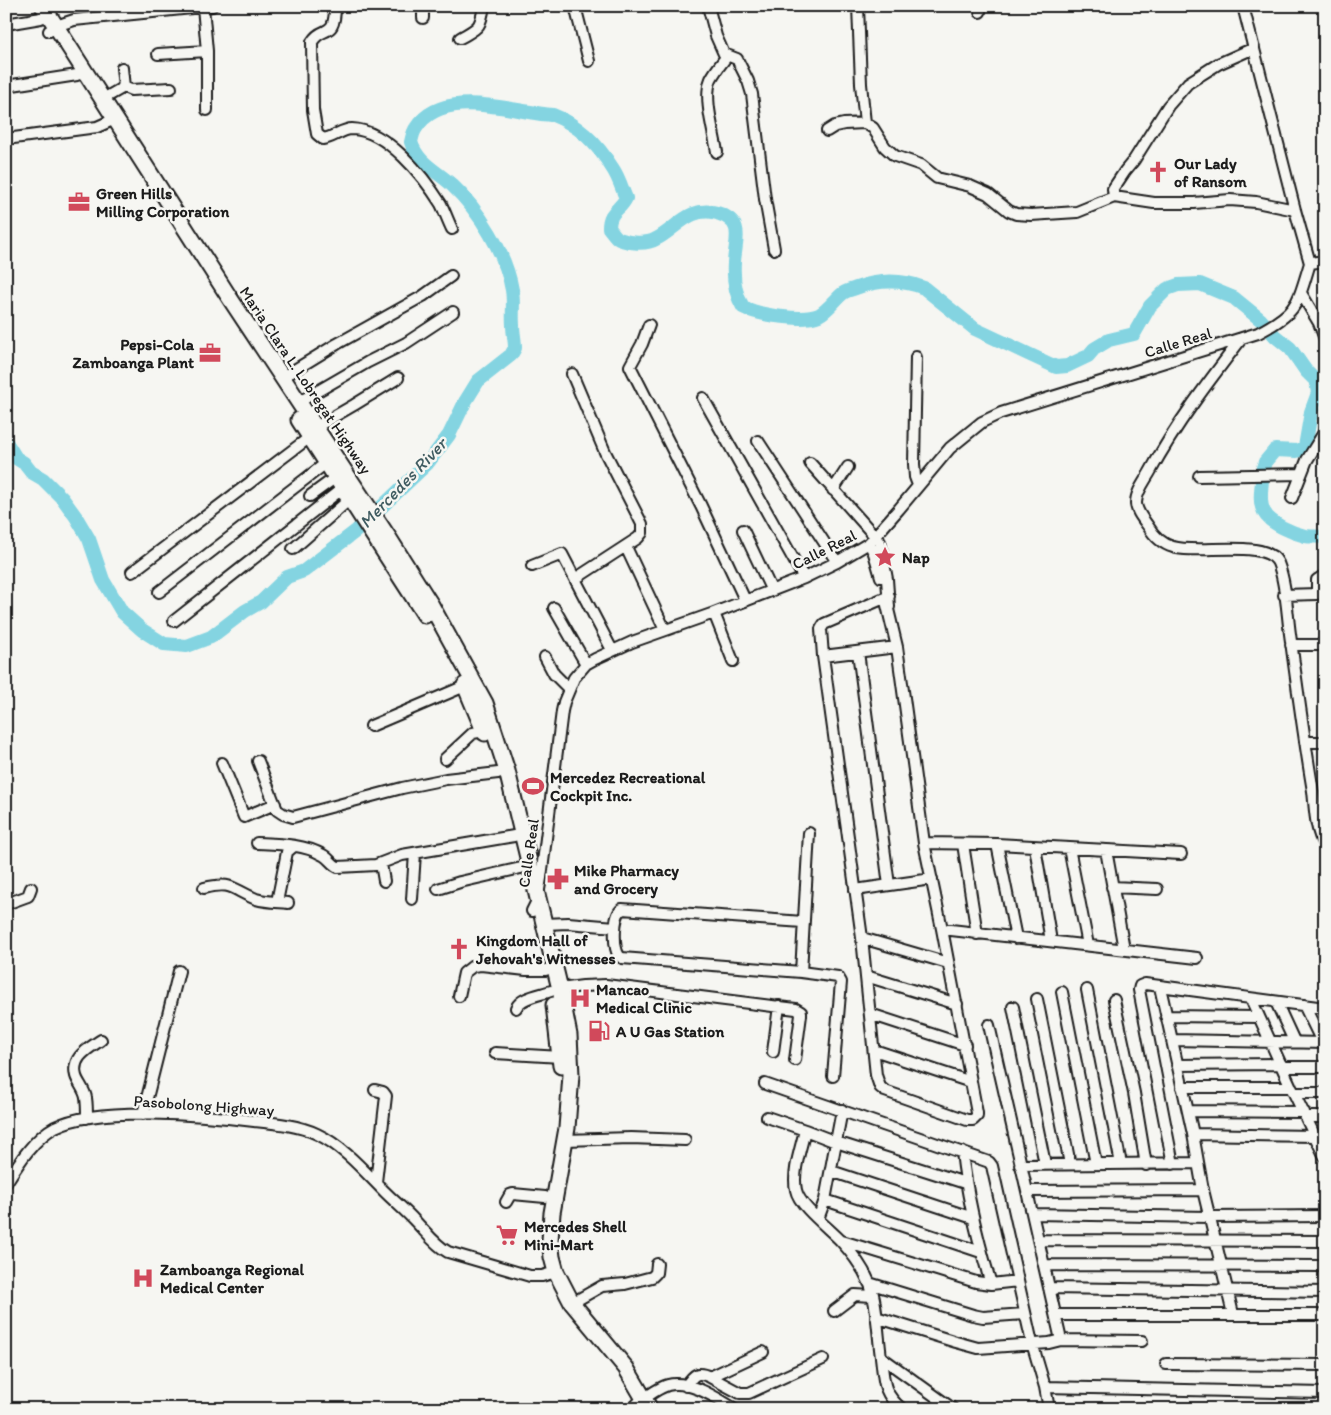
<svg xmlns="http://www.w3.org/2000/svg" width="1331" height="1415" font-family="Itim,sans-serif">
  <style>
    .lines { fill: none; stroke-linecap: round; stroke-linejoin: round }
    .river { stroke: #84d4e1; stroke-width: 14 }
    .minor-casing { stroke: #1c1c1c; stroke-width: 14 }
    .highway-casing { stroke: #1c1c1c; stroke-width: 19 }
    .minor { stroke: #f6f6f2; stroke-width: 10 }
    .highway { stroke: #f6f6f2; stroke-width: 15 }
    .labels { text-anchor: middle; stroke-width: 5; stroke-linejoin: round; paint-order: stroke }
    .poi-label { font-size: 16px; font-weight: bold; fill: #1c1c1c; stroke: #f6f6f2; text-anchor: start }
    .street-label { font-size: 16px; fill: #1c1c1c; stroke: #f6f6f2 }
    .water-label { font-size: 18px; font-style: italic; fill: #405c61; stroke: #f6f6f2 }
  </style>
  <rect width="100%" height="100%" fill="#f6f6f2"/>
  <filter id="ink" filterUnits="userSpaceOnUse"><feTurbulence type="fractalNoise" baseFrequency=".02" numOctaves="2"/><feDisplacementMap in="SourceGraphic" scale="10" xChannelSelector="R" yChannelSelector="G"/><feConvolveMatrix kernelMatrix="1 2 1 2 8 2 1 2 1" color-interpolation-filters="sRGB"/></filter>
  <g filter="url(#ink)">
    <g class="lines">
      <path class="river" d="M6 442 16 458 24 463 31 472 43 479 63 499 76 517 89 539 103 580 122 612 142 630 164 644 187 646 211 637 245 611 261 602 287 577 304 571 356 531 427 464 449 435 465 402 478 381 511 355 515 348C515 340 513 333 513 325 512 313 514 302 512 290 506 254 479 210 452 185 437 171 417 163 411 142 412 138 413 132 416 128 443 85 513 113 553 115 579 125 599 146 613 169 619 178 622 189 626 198 620 211 609 210 609 228 612 231 615 237 619 239 629 243 646 245 656 239 676 229 690 205 717 213 746 222 735 240 734 263 733 279 735 294 743 307 758 315 803 322 819 315 828 310 834 301 842 294 845 291 851 290 856 288 878 280 901 279 924 288L975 329 1056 367 1067 366 1088 356 1094 349 1109 340 1134 334 1150 306 1167 289 1178 285 1200 284 1234 298 1261 320 1275 336 1290 348 1306 371 1316 381 1318 393 1311 412 1305 447 1297 451 1275 450 1265 462 1262 471
        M1262 481C1261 491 1259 503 1264 512 1270 524 1293 533 1305 536 1311 537 1318 536 1325 537"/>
      <g class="minor-casing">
        <path id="minor" d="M335 6C335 41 322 24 312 42L313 110 317 134 323 139C333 138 342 129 352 129 387 130 424 177 441 204 445 212 448 221 452 229
          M575 6 589 61
          M708 6 716 36 724 54 737 59 748 81 752 94 765 199 774 249
          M858 6 861 84 865 123
          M980 6V12
          M1243 6 1295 210 1310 263
          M203 7 207 51V110
          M423 18V6
          M6 24 41 18 48 14
          M49 31 62 24 74 20 212 6
          M460 38C479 27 480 29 484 6
          M1254 48 1218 64 1188 83 1168 106 1134 160 1125 171 1113 189 1114 197 1154 203H1194L1230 200 1256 202 1295 210
          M158 54 207 51
          M122 68 124 87
          M6 86 77 75
          M103 99 124 87 131 90 171 88
          M827 131 835 126 844 124 865 123 873 128 885 147 895 156 921 165 937 178 970 186 988 194 1009 211 1016 214 1031 215 1077 212 1114 197
          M6 139 97 127 115 119
          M717 152C714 132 703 98 711 79 715 71 721 64 727 56
          M1310 263 1325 261
          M1301 293 1319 323 1325 339
          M649 325 642 344 630 366 701 506 745 600
          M1242 338C1209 381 1176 424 1150 472 1145 481 1136 492 1136 503 1136 511 1143 519 1148 526 1154 536 1162 544 1173 547 1197 555 1267 538 1278 563 1286 583 1287 612 1290 634 1297 686 1304 739 1313 791 1315 808 1315 831 1325 846
          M916 357 914 464 915 477 918 485
          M572 374 605 452 642 524V533L638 538 575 579 612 650
          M283 377 337 344 423 296 451 276
          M703 398 804 578
          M299 402 368 362 406 343 453 312
          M316 427 354 405 398 378
          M758 441 837 562
          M810 463 880 542 887 579 889 607
          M1199 476 1301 474
          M833 490 848 467
          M310 496 336 477
          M1292 498 1307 460 1325 431
          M743 530 771 589
          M869 543 874 553 881 577
          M626 547 665 630
          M293 549 350 499
          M532 566 562 554 575 579
          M132 572 310 437
          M159 592 330 460
          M1284 595 1317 594V580L1325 575
          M886 601 897 647
          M554 608 586 664
          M714 613 733 661
          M174 621 343 488
          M1291 645H1322L1325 643
          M858 652 889 885
          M823 656 897 647 924 843 942 929 977 1113V1116L973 1120H967L885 1091 880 1087 876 1075 862 938 823 656 821 629 824 624 889 596
          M545 657 554 674 569 689
          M371 726 465 686
          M1305 742H1325
          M445 759 473 733 484 731
          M258 761 277 810 283 814 293 817 402 788 446 779 498 773
          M222 763 244 817 275 804
          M257 843C279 844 303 844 323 855 329 858 332 865 338 867L376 865 402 855 514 836
          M924 843 997 844 1181 854
          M963 844 977 934
          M997 844 1016 938
          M1035 847 1051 941
          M1069 848 1088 945
          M1106 850 1124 949
          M381 864 384 881
          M1112 887 1157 889
          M204 888C233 881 231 889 256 899 266 902 277 902 288 903
          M438 889 460 882 521 868
          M855 890 932 879
          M412 899 415 853
          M277 902 287 852 294 846
          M6 904 28 896 31 888
          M532 911 537 901 541 878 562 711 564 702 574 678 586 664 595 659 632 642 714 613 804 578 837 562 869 543 899 509 950 448 982 422 1001 413 1258 333C1298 312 1297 305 1310 263
          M803 922 622 909C613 916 613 947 619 956L622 958 801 972 838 977 841 982 833 1076
          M545 924 568 923 615 927
          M942 929 1197 958
          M862 938 948 963
          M801 972 809 833
          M866 976 957 1004
          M1160 987 1193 1134 1203 1190 1233 1314
          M560 989 583 986 606 985 796 1009 801 1012V1015L795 1060
          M1087 990 1121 1164
          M1062 992 1096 1164
          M459 996 464 973 473 966 481 965 526 970H546
          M1037 999 1070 1164
          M1251 999 1291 1087 1325 1157
          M1114 1000 1134 1093 1146 1165
          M1276 1002 1294 1041
          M1304 1005 1322 1042
          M1013 1007 1045 1164
          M516 1008C521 997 540 995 551 991
          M870 1014 965 1045
          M1166 1016 1258 1017
          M1172 1040 1325 1043
          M874 1050 971 1082
          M773 1052 779 1006
          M495 1053 561 1057
          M1177 1065 1281 1064
          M1282 1067H1325
          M765 1084 989 1162 992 1166 1018 1281
          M1182 1087H1291
          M375 1090 383 1092 386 1096 376 1182
          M1294 1093H1325
          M1188 1111 1304 1112
          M143 1114 179 971
          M767 1117 805 1130C801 1148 792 1172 796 1190 799 1206 830 1229 841 1241 851 1252 863 1268 869 1282 877 1299 878 1337 881 1357L953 1409
          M1306 1117H1325
          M87 1118C87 1111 87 1104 86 1098 85 1090 78 1083 76 1076 71 1057 88 1049 101 1040
          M805 1130 836 1142 965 1183
          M1193 1134 1315 1136
          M565 1140 631 1138 685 1140
          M962 1152C967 1197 978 1241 991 1284
          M1173 1164 1139 990 1140 986 1145 984 1325 1008
          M1020 1165 1198 1163
          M831 1171 973 1218
          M6 1183C18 1164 34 1138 55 1127 98 1105 206 1115 254 1121 274 1123 298 1125 317 1134 343 1146 365 1172 385 1192 395 1202 406 1211 415 1221 426 1232 435 1245 448 1252L530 1276H542L556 1272
          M1027 1191 1203 1190
          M825 1200 981 1252
          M506 1202 510 1195 513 1194 545 1197
          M1033 1214 1209 1217 1325 1216
          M818 1219 825 1200 842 1110
          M1039 1240 1325 1241
          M842 1241 976 1282 991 1284 1018 1281 1032 1343 1045 1387 1049 1409
          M1044 1265 1325 1266
          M869 1283 973 1315 983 1317 1025 1314
          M1049 1288 1325 1292
          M572 1303 602 1286 625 1284 652 1277 656 1273 657 1264
          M834 1311 855 1295 872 1296
          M1056 1315H1325
          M876 1317 956 1342 978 1348 1049 1343 1061 1340 989 1025
          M1061 1340 1142 1341
          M881 1357C884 1380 882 1393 902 1409
          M1166 1364 1325 1365
          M710 1377 740 1393H749L823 1359
          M686 1386C694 1374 697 1371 710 1377L763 1352
          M1045 1387 1325 1393
          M637 1404C646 1397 658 1388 668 1385 689 1379 718 1399 735 1409"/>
      </g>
      <g class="highway-casing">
        <path id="highway" d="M43 6 231 300 390 540 431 605 485 703 507 771 560 989 569 1035 571 1075 567 1128 552 1213 550 1240 552 1257 556 1272 572 1303 626 1368 650 1409
          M299 420 425 615
          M465 685 485 733
          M554 1005 561 1066"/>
      </g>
      <use href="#minor" class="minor"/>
      <use href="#highway" class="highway"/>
    </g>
  </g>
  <defs>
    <g id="church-bare" transform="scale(1.725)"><path d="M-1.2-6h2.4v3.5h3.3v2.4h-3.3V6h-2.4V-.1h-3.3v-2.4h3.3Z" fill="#d1495b" stroke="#f6f6f2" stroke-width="2.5" paint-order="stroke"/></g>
    <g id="office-bare" transform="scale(1.725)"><path d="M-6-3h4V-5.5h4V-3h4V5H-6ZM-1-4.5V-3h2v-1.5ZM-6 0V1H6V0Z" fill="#d1495b" stroke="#f6f6f2" stroke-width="2.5" paint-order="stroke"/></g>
    <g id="sight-bare" transform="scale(1.725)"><path d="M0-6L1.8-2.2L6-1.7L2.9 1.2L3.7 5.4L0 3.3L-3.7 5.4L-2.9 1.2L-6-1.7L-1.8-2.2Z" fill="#d1495b" stroke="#f6f6f2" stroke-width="2.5" paint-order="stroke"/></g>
    <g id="stadium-bare" transform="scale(1.725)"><path d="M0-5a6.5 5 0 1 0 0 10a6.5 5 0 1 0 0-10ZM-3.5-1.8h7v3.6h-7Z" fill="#d1495b" stroke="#f6f6f2" stroke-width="2.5" paint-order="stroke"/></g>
    <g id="pharmacy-bare" transform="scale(1.725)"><path d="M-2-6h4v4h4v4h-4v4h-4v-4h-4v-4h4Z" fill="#d1495b" stroke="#f6f6f2" stroke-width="2.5" paint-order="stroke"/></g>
    <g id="hospital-bare" transform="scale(1.725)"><path d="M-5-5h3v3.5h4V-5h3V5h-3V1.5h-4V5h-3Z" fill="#d1495b" stroke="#f6f6f2" stroke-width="2.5" paint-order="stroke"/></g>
    <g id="fuel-bare" transform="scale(1.725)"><path d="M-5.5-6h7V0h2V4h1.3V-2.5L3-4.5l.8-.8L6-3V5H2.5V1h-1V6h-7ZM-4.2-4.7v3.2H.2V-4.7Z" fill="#d1495b" stroke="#f6f6f2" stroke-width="2.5" paint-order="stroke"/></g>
    <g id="supermarket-bare" transform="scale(1.725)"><path d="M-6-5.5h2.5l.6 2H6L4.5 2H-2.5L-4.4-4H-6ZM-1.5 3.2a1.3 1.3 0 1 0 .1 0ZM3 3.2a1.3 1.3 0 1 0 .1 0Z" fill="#d1495b" stroke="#f6f6f2" stroke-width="2.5" paint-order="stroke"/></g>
  </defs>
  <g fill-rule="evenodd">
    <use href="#church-bare" x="1158" y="172"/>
    <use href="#office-bare" x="79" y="202"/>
    <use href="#office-bare" x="210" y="353"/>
    <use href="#sight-bare" x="885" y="557"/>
    <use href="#stadium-bare" x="533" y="786"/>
    <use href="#pharmacy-bare" x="558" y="879"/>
    <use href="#church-bare" x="459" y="949"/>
    <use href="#hospital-bare" x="580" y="998"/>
    <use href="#fuel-bare" x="599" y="1031"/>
    <use href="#supermarket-bare" x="507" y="1235"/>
    <use href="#hospital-bare" x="143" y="1278"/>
  </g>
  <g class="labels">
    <g class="poi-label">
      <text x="1174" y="169">Our Lady<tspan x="1174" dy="18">of Ransom</tspan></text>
      <text x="96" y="199">Green Hills<tspan x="96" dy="18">Milling Corporation</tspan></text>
      <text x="194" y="350" text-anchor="end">Pepsi-Cola<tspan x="194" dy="18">Zamboanga Plant</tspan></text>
      <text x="902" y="563">Nap</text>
      <text x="550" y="783">Mercedez Recreational<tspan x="550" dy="18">Cockpit Inc.</tspan></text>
      <text x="574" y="876">Mike Pharmacy<tspan x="574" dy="18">and Grocery</tspan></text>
      <text x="476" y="946">Kingdom Hall of<tspan x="476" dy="18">Jehovah's Witnesses</tspan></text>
      <text x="596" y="995">Mancao<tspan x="596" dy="18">Medical Clinic</tspan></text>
      <text x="616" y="1037">A U Gas Station</text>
      <text x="524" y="1232">Mercedes Shell<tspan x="524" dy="18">Mini-Mart</tspan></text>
      <text x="160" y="1275">Zamboanga Regional<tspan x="160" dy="18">Medical Center</tspan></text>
    </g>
    <g class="street-label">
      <text transform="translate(1178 342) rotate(-17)" y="6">Calle Real</text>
      <text transform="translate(306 380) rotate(56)" y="6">Maria Clara L. Lobregat Highway</text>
      <text transform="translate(824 549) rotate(-27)" y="6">Calle Real</text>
      <text transform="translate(528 853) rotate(-82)" y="6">Calle Real</text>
      <text transform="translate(204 1105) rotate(4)" y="6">Pasobolong Highway</text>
    </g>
    <g class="water-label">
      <text transform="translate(403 483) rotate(-46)" y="6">Mercedes River</text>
    </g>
  </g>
  <rect width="1331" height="1415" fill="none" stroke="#f6f6f2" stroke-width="25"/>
  <rect x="12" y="12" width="1306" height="1390" fill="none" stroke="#1c1c1c" stroke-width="2" filter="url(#ink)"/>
</svg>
